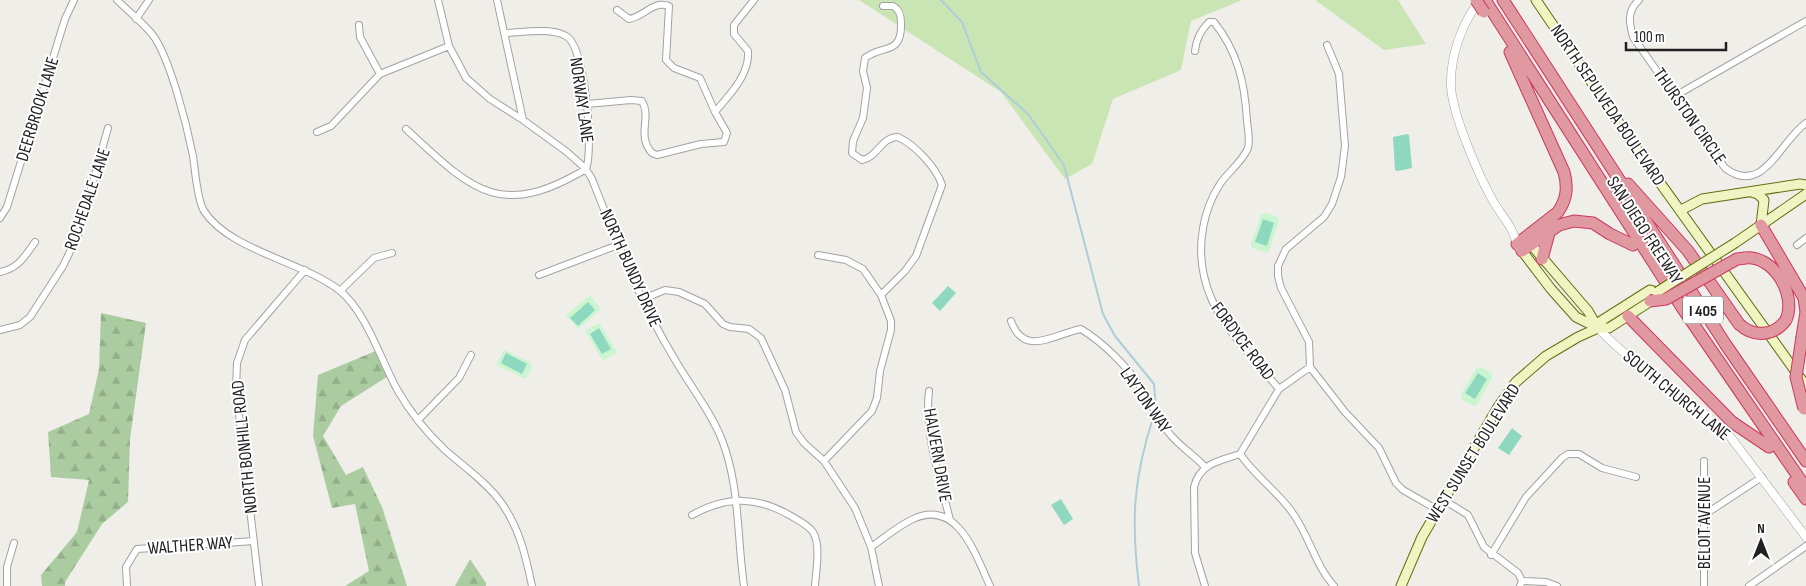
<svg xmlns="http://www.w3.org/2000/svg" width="1806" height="586" font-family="'Sofia Sans Condensed',sans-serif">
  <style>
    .grass { fill: #c9e5b4 }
    .forest { fill: url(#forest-firs) }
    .park { fill: #cbf5d0 }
    .pitch { fill: #8ed8bf }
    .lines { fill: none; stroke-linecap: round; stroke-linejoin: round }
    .stream { stroke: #adcdda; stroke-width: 2 }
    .minor-casing { stroke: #a2a2a2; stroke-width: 8 }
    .tertiary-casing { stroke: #a2a2a2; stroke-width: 9 }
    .secondary-casing { stroke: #60700f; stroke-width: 11 }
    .motorway-casing { stroke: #cc3862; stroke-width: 13 }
    .minor { stroke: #fff; stroke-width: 6 }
    .tertiary { stroke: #fff; stroke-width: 8 }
    .secondary { stroke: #eff4c2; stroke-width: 9 }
    .motorway { stroke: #e098a1; stroke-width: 11 }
    .secondary-bridge-casing { stroke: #60700f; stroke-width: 11; stroke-linecap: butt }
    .motorway-bridge-casing { stroke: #cc3862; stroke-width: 13; stroke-linecap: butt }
    .secondary-bridge { stroke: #eff4c2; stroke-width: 9 }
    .motorway-bridge { stroke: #e098a1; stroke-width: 11 }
    .labels { text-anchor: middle; stroke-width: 4; stroke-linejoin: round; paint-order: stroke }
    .shield { fill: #fff; stroke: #646464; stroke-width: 1 }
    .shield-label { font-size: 16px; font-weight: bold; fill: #212121 }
    .street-label { font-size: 18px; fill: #212121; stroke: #fff }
  </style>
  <defs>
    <pattern id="forest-firs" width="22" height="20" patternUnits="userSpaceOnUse" patternTransform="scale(1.25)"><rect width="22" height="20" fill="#abcca1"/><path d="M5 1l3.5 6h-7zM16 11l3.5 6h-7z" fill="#93af8a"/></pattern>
  </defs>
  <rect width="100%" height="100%" fill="#f0eee8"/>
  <path class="grass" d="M859 0H1242L1191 21 1181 70 1113 99 1092 164 1065 179 1001 92Z
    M1315 0H1398L1426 44 1384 50Z"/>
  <path class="forest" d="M101 313 146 323 130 439 128 502 102 524 65 582V586H42L41 575 77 532 89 480 51 477 48 432 89 414 99 369Z
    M378 350 390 375 341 406 323 436 346 475 363 467 382 507 407 586H345L369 571 355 504 332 508 313 436 318 375Z
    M470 559 486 583V586H455Z"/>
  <path class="park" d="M1266 213 1278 217 1279 221 1269 251 1265 252 1252 248 1251 244 1261 215Z
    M590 295 599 306 600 310 578 329 566 315Z
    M599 323 617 352 603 361 585 331Z
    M504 350 530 362 532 367 526 379 496 365Z
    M1481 367 1492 373V378L1477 405 1473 406 1461 399V394L1476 369Z"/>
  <path class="pitch" d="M1407 134 1409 135 1412 168 1398 171 1395 170 1393 137Z
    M1263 219 1274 223 1267 246 1255 242Z
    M948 286 956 293 940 311 932 303Z
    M588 302 595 310 578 326 570 318Z
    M599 328 611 349 602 354 590 334Z
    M506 353 527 364 522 374 501 363Z
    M1478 373 1487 379 1475 399 1465 393Z
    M1512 428 1522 436 1509 455 1498 448Z
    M1061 499 1073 519 1064 525 1051 505Z"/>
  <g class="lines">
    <path class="stream" d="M941 0 962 22 981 72 1028 114 1064 165 1103 314 1115 336 1154 384 1156 408
      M1139 586C1131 521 1133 478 1154 415"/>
    <g class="minor-casing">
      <path id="minor" d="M117 0C128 11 142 22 152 34 170 57 187 126 193 156 195 169 197 200 204 211 229 250 301 261 339 290 366 311 381 361 398 391 410 412 427 433 445 450 464 467 485 481 500 501 519 526 526 557 532 586
        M438 0 449 46 466 78 490 99 523 120 567 152 586 169 592 179C616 240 640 302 674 358 690 386 710 410 722 440 740 486 737 538 744 586
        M497 0 523 120
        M1639 0C1627 11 1629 22 1633 37L1725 168C1763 197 1780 141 1806 123
        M617 10 629 19C644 17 653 0 669 6L666 60 674 68 700 78 715 112
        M136 19 149 0
        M359 25 360 37 380 74
        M1327 45 1339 74 1345 146 1341 177 1332 204 1324 217 1286 249 1278 266V276L1281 288 1309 342 1310 367 1345 412 1379 448 1396 483 1403 490 1438 510
        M1195 51C1196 39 1201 30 1209 22H1214C1238 52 1245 84 1247 121 1248 129 1250 140 1248 148 1243 161 1228 172 1220 184 1203 210 1197 245 1204 276 1213 320 1251 355 1279 389
        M1675 96 1806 21
        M587 104 631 100 642 101C652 118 636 135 652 153L657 155 701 144 724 142 727 133 715 112C729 95 750 75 748 51L734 34V25L754 0
        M406 129C471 189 499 221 586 169 594 149 585 45 566 36 549 27 522 33 504 33
        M317 132 331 126 380 74 449 46
        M0 218 7 207 65 19 74 0
        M1797 245 1806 238
        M818 255 846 260 863 269 881 295 891 321V330L880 371 877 398 872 411 824 461
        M0 272C18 269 25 256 35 242
        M539 275 618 245
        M340 291 374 258 392 253
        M881 295 905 271 916 256 942 185C936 167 915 145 898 137 881 137 878 157 862 160L852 153 853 141 863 118 867 88 863 71 865 58C883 44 902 56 901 23 901 16 900 10 893 6H883
        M643 299 665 290 679 292 705 304 723 324 730 327 749 329 761 338 785 390 796 432 804 443 824 461 855 508 871 547 879 586
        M1011 321C1024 358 1054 334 1081 329 1104 343 1129 368 1143 391 1152 405 1158 420 1169 433 1179 446 1194 455 1205 467
        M0 330 20 325 30 317 63 266 78 235 108 128
        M929 391C924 433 940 479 950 520
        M418 420 459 378 471 355
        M1240 454C1255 476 1277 491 1292 512 1309 535 1315 565 1334 586
        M1240 454 1279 389 1310 367
        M1444 500 1468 515 1484 547 1518 573 1522 581 1520 586
        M692 515C726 496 757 496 791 516 798 520 808 525 813 532 821 545 816 571 815 586
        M1704 515 1762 477
        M871 547C884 538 898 526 913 519 958 498 976 556 990 586
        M1491 555 1526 497 1562 458 1568 454H1579L1602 468 1636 477
        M1522 581 1546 582 1557 586
        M7 586V567L14 543
        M127 586 126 567 137 549 254 541
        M259 586 236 389 237 363 245 340 305 270
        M1205 586 1195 553 1194 487C1200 463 1219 461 1240 454
        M1704 586V461
        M1749 586 1806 546"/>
    </g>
    <g class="tertiary-casing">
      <path id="tertiary" d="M1480 0C1462 23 1450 56 1451 86 1452 114 1479 176 1493 201 1502 216 1513 227 1517 244
        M1598 328C1637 370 1688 396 1729 435L1806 537"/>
    </g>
    <g class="secondary-casing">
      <path id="secondary" d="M1536 0 1648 166 1806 386
        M1751 192 1758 194 1764 200 1761 225
        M1681 210 1702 199 1800 184 1806 185
        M1528 241 1588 311 1598 328
        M1735 243 1806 194
        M1519 247 1551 289 1576 317 1598 328
        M1401 586 1422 537 1498 407 1516 382 1546 356 1578 337 1598 328H1609L1654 299 1657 292 1650 290 1601 321 1598 328"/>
    </g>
    <g class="motorway-casing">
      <path id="motorway" d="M1485 0 1683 309 1806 488
        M1503 0 1726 345 1806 461
        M1510 52 1564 172C1568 187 1567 199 1558 212L1517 244
        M1628 184 1688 251 1739 324
        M1761 225 1804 298 1806 312 1802 337
        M1522 251 1559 225 1574 221 1593 223 1610 234 1633 245
        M1745 258C1774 255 1797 295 1786 320
        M1542 259 1549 233
        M1628 316 1732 422 1769 447
        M1794 482 1806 499"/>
    </g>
    <use href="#minor" class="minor"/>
    <use href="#tertiary" class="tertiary"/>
    <use href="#secondary" class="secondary"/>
    <use href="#motorway" class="motorway"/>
    <g class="secondary-bridge-casing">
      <path id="secondary-bridge" d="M1657 292 1735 243"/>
    </g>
    <g class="motorway-bridge-casing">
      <path id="motorway-bridge" d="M1476 0 1484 12
        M1650 301 1666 299 1737 259 1745 258
        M1739 324C1754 338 1774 336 1786 320
        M1802 337 1796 377 1804 409"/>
    </g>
    <use href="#secondary-bridge" class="secondary-bridge"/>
    <use href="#motorway-bridge" class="motorway-bridge"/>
  </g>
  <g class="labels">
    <rect class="shield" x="1683" y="296.5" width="40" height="27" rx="4"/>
    <g class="shield-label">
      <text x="1703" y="316">I 405</text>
    </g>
    <g class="street-label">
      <text transform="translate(582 100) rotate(82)" y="6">NORWAY LANE</text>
      <text transform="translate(1608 105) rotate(56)" y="6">NORTH SEPULVEDA BOULEVARD</text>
      <text transform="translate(37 109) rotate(-73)" y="6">DEERBROOK LANE</text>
      <text transform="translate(1690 116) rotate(55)" y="6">THURSTON CIRCLE</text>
      <text transform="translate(87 199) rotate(-71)" y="6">ROCHEDALE LANE</text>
      <text transform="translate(1645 230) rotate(57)" y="6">SAN DIEGO FREEWAY</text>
      <text transform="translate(631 268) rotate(66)" y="6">NORTH BUNDY DRIVE</text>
      <text transform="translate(1243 341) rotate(53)" y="6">FORDYCE ROAD</text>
      <text transform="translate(1677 395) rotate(39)" y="6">SOUTH CHURCH LANE</text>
      <text transform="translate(1146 400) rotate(55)" y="6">LAYTON WAY</text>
      <text transform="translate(244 447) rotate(-96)" y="6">NORTH BONHILL ROAD</text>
      <text transform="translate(1473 453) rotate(-58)" y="6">WEST SUNSET BOULEVARD</text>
      <text transform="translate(938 455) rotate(80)" y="6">HALVERN DRIVE</text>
      <text transform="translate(1704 523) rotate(-90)" y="6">BELOIT AVENUE</text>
      <text transform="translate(190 545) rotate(-4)" y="6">WALTHER WAY</text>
    </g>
  </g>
  <g transform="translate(1761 541)" stroke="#ffffff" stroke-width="4" paint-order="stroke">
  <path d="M0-4L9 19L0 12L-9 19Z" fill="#212121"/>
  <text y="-8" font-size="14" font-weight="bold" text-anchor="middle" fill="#212121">N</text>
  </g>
  <path d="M1626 42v8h100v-8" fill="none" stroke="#212121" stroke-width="2.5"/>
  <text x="1634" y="42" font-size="15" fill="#212121" stroke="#ffffff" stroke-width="4" paint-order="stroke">100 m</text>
</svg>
